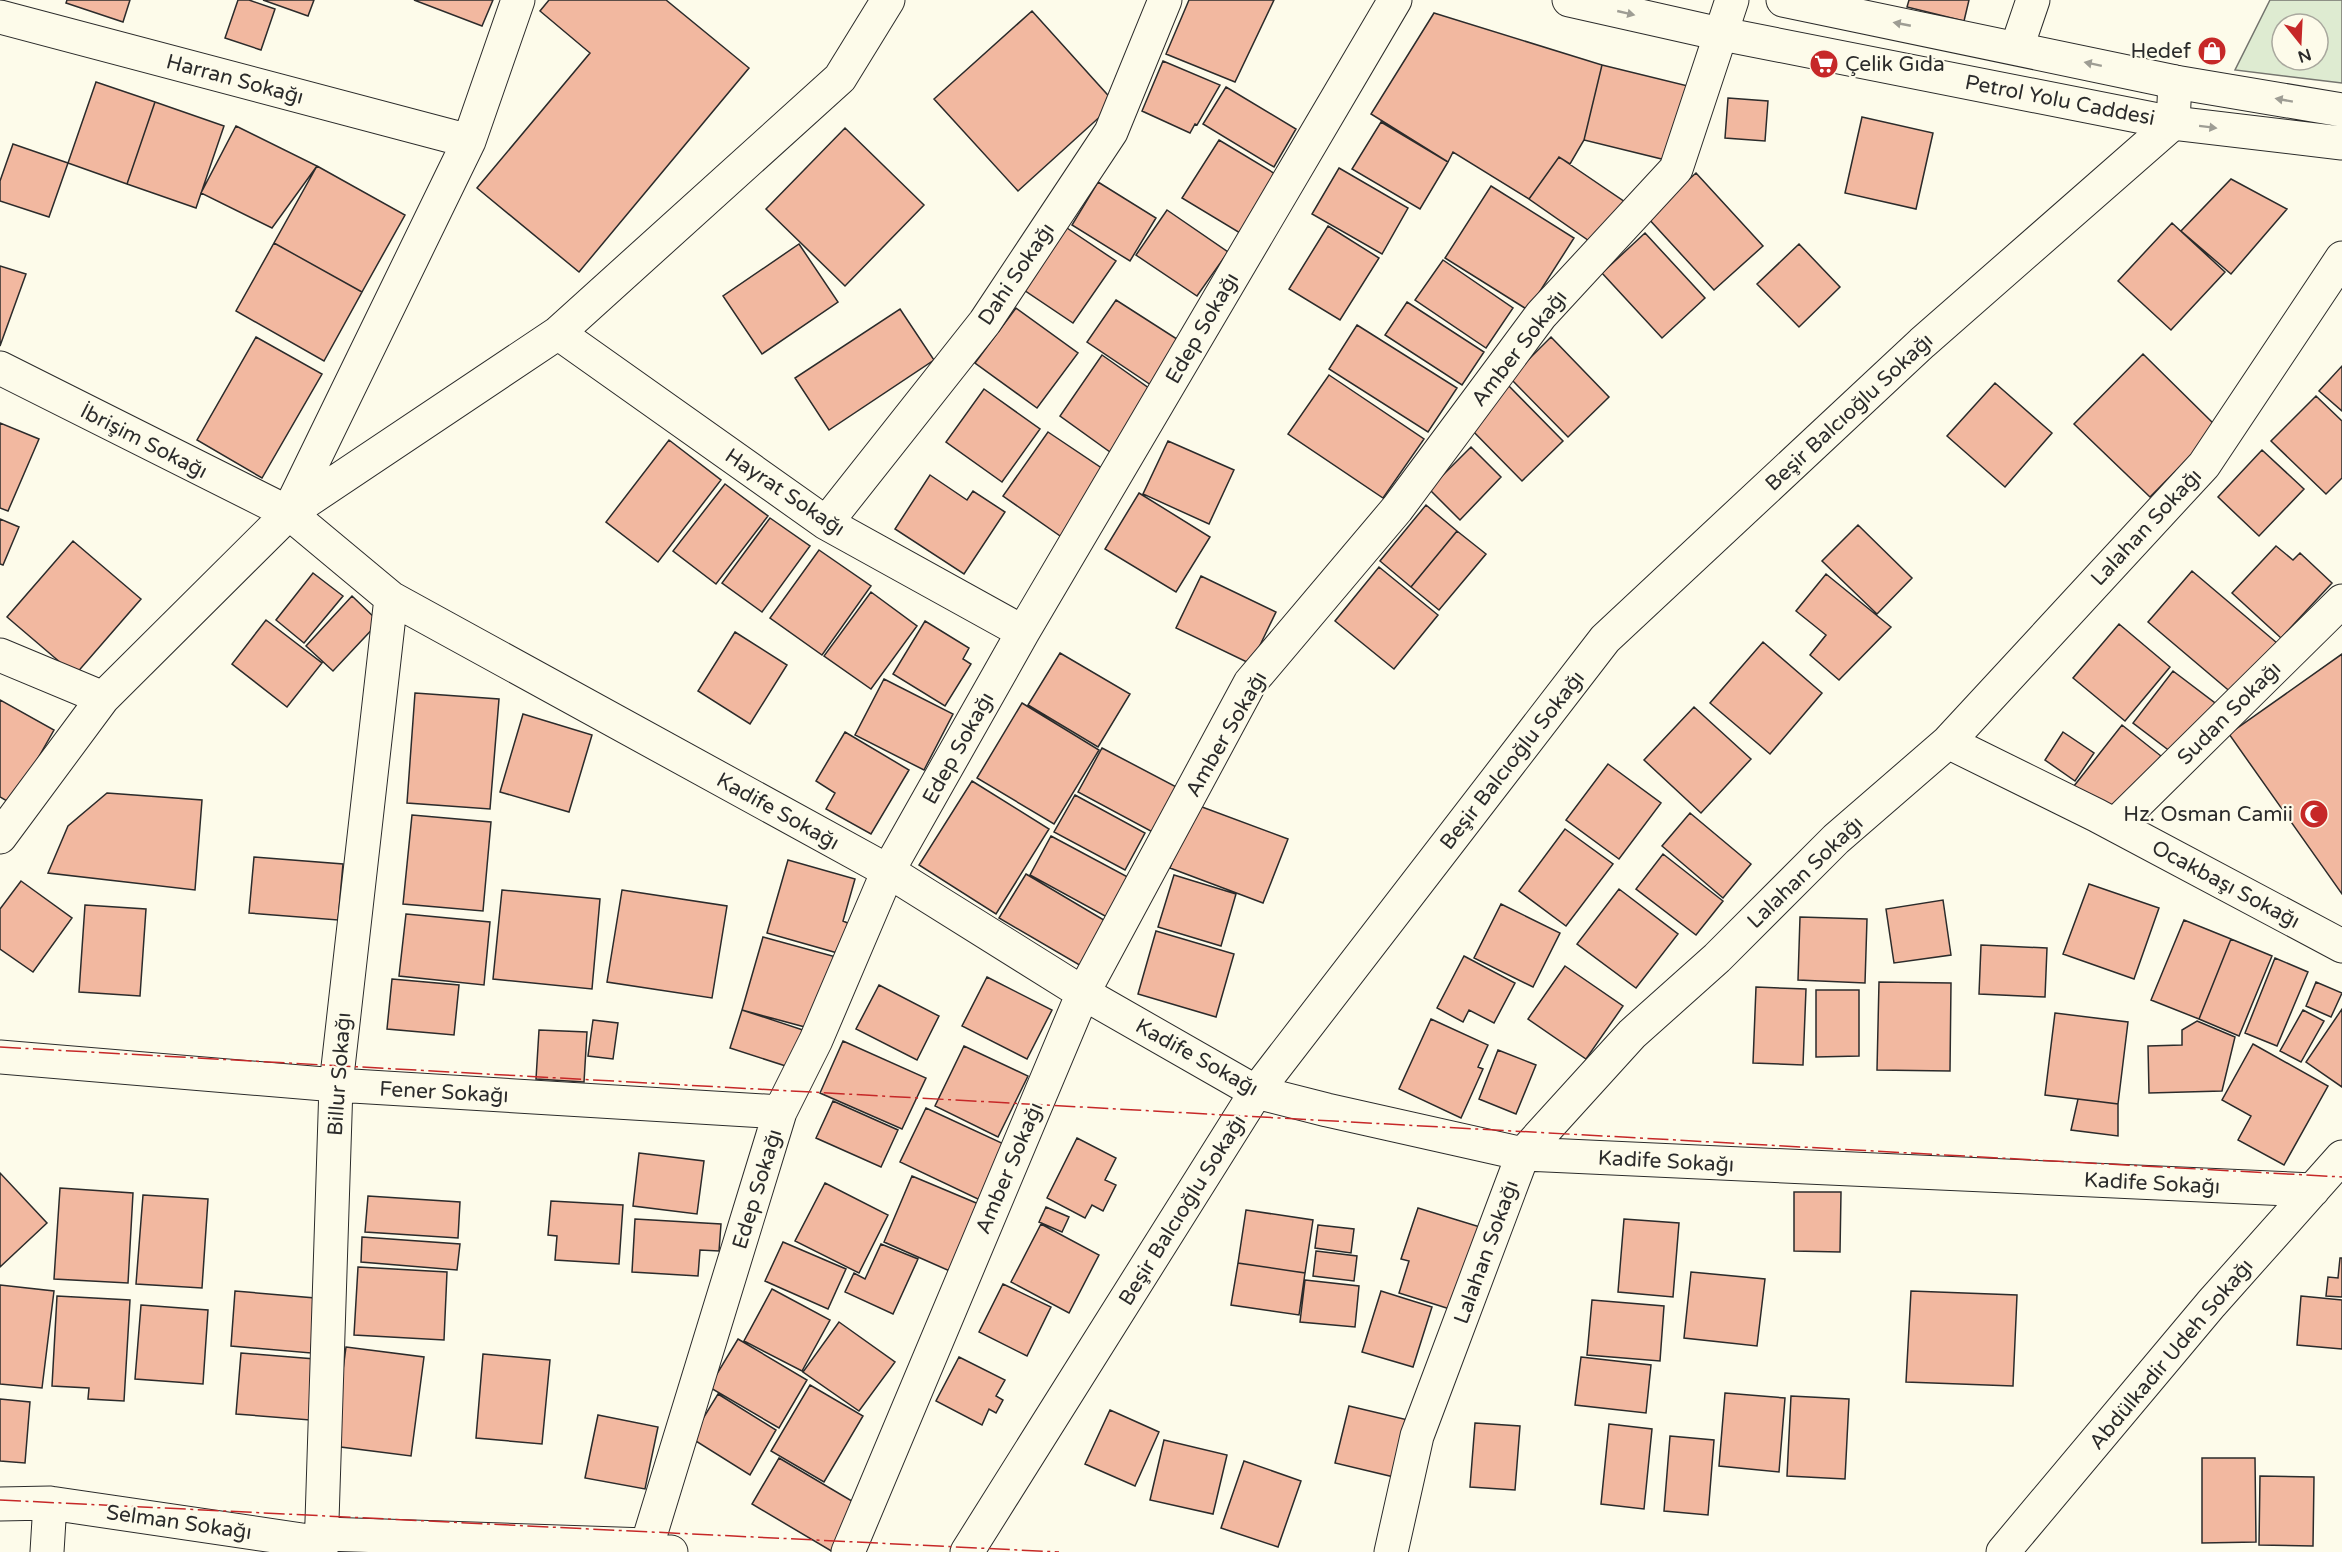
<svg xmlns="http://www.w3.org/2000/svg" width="2342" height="1552" font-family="'Varela Round',sans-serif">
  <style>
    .green { fill: #deebd1; stroke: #74746e; stroke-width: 1.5; fill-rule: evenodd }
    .building { fill: #f2b8a0; stroke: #2b2b2b; stroke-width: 1.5 }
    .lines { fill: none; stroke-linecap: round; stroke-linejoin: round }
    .street-casing { stroke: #2b2b2b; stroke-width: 35 }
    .secondary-casing { stroke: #2b2b2b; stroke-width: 35 }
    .street { stroke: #fdfbea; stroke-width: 33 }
    .secondary { stroke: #fdfbea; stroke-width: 33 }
    .power { stroke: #c62828; stroke-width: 1.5; stroke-dasharray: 21 4.5 3 4.5; stroke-linecap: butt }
    .oneway { fill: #9e9d94 }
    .labels { text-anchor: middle; stroke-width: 4.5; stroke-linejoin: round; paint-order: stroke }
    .poi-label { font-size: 21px; fill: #2b2b2b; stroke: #fdfbea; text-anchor: end }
    .street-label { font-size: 21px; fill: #2b2b2b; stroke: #fdfbea }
  </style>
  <rect width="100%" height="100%" fill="#fdfbea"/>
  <path class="green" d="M2270 0H2342V83L2235 70ZM2282 24H2318V60H2282Z"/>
  <path class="building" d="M67 0H130L123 22 66 3Z
    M238 0H249L275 9 261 50 225 38Z
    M263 0H314L308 16Z
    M414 0H493L482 26Z
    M549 0H666L749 68 579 272 477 188 590 53 540 11Z
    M1189 0H1274L1235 82 1166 54Z
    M1909 0H1969L1964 21 1907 7Z
    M1032 11 1115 103 1018 191 934 99Z
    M1434 13 1602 65 1584 140 1570 164 1559 157 1529 199 1453 152 1448 162 1371 114Z
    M1163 61 1220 85 1197 125 1195 124 1190 133 1142 111Z
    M1602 65 1692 87 1674 162 1584 140Z
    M96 82 155 102 127 184 68 163Z
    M1226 87 1296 129 1274 167 1203 124Z
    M1728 98 1768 101 1765 141 1725 138Z
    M155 102 224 126 196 208 127 184Z
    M1862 117 1933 133 1916 209 1845 193Z
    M1381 122 1448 162 1420 209 1352 169Z
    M236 126 317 166 272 228 201 193Z
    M845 128 924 205 845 286 766 209Z
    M1219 140 1277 175 1240 233 1182 198Z
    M13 144 68 163 49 217 0 201V181Z
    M1559 157 1625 202 1595 245 1529 199Z
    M317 166 405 215 362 292 274 243Z
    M1339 168 1408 208 1382 254 1312 214Z
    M1696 173 1763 246 1714 290 1647 217Z
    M2231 179 2287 209 2231 274 2181 231Z
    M1098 182 1156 218 1130 261 1072 225Z
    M1491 186 1574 238 1528 310 1445 258Z
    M1167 210 1228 252 1197 296 1136 255Z
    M2172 223 2225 272 2171 330 2118 281Z
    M1061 224 1116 261 1073 323 1018 286Z
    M1328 226 1379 258 1340 320 1289 289Z
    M1645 233 1705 298 1662 338 1602 273Z
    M274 243 362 292 324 361 236 311Z
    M799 244 838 302 762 354 723 296Z
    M1799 244 1840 287 1799 327 1757 284Z
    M1443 260 1513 308 1486 348 1415 300Z
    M0 266 26 274 0 346Z
    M1116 300 1180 341 1151 385 1087 342Z
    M1407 302 1484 352 1462 385 1385 335Z
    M1016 308 1078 353 1037 408 975 363Z
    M900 309 934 360 829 430 795 378Z
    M1357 325 1457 388 1428 432 1329 369Z
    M256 337 322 374 262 478 197 440Z
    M1551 337 1609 397 1568 437 1510 378Z
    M2143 354 2218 428 2150 497 2074 424Z
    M1102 355 1153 391 1110 452 1060 416Z
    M2342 366V411L2319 391Z
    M1329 375 1424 439 1383 498 1288 434Z
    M1506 383 1563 441 1522 481 1465 423Z
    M1995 383 2052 433 2005 487 1947 436Z
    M984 389 1040 429 1002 482 946 442Z
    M2316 396 2342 421V478L2326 494 2271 441Z
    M0 423 39 439 8 511 0 508Z
    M1048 432 1109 473 1063 538 1003 496Z
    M669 440 721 480 658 562 606 522Z
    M1168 441 1234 470 1209 524 1143 494Z
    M1471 447 1501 477 1460 520 1429 489Z
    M2262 450 2304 489 2259 536 2218 497Z
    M930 475 967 500 973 491 1005 512 964 574 895 529Z
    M725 484 768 516 716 584 673 551Z
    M1139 493 1210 537 1176 592 1105 549Z
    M1426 505 1457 531 1411 587 1380 561Z
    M770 518 810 546 762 612 722 583Z
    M0 519 19 527 3 565 0 564Z
    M1858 525 1912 578 1877 614 1822 561Z
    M1457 531 1486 554 1439 610 1411 587Z
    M73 541 141 599 75 675 7 617Z
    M2276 546 2293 560 2300 553 2332 583 2281 638 2232 593Z
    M819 550 871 586 822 655 770 618Z
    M1379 567 1438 615 1394 669 1335 621Z
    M2192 571 2277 643 2233 694 2148 622Z
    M313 573 343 596 304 643 276 620Z
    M1826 574 1891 627 1839 680 1810 655 1826 635 1796 611Z
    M1201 576 1276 612 1251 664 1176 628Z
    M871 592 917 626 871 689 824 656Z
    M352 596 379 622 333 671 306 646Z
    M266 620 322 663 287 707 232 664Z
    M925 621 969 648 963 659 971 664 945 706 893 674Z
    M2119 624 2170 667 2125 721 2073 678Z
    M735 632 787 665 750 724 698 691Z
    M1763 642 1822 693 1770 754 1710 703Z
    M1060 653 1130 694 1098 747 1028 705Z
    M2342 654V894L2229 734Z
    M2173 671 2219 706 2179 758 2133 723Z
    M884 679 953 714 924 770 855 735Z
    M415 693 499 699 490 809 407 803Z
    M0 700 54 730 12 804 0 797Z
    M1022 703 1099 750 1054 824 977 778Z
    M1694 707 1751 759 1701 813 1644 760Z
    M523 714 592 735 569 812 500 792Z
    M2122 725 2161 756 2113 817 2074 786Z
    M845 732 909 770 871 834 826 809 835 793 816 781Z
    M2063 732 2094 753 2075 781 2045 760Z
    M1102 748 1184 791 1160 836 1078 792Z
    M1608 764 1661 803 1619 859 1566 820Z
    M972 781 1049 829 996 914 919 865Z
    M107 793 202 800 195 890 48 873 68 826Z
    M1075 795 1145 833 1125 870 1054 832Z
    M1194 804 1288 839 1263 903 1170 868Z
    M1690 813 1751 864 1723 898 1662 846Z
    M412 815 491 822 483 911 403 904Z
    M1565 829 1613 864 1566 926 1519 891Z
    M1051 836 1137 882 1116 922 1030 875Z
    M1663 854 1723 901 1696 935 1636 889Z
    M254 857 343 864 338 920 249 913Z
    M788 860 855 879 843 921 850 924 841 954 767 933Z
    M1026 874 1114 926 1088 970 999 918Z
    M1174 875 1236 894 1221 946 1158 927Z
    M21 881 72 918 33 972 0 949V909Z
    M2089 884 2159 908 2134 979 2063 954Z
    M1619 889 1678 934 1636 988 1577 944Z
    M502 890 600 899 592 989 493 979Z
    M622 890 727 906 712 998 607 982Z
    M1943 900 1951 955 1894 963 1886 909Z
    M1501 904 1560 933 1533 987 1474 958Z
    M85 905 146 909 140 996 79 992Z
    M406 914 490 922 484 985 399 976Z
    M1800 917 1867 919 1865 983 1798 980Z
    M2184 920 2231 939 2199 1019 2151 1000Z
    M1156 931 1234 954 1216 1017 1138 994Z
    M763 937 836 957 816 1030 742 1010Z
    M2231 939 2272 956 2239 1036 2199 1019Z
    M1981 945 2047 948 2045 997 1979 994Z
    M1464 956 1515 983 1494 1023 1469 1010 1463 1022 1437 1008Z
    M2275 958 2308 972 2277 1046 2245 1033Z
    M1565 966 1623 1006 1586 1059 1528 1019Z
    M987 977 1052 1010 1027 1059 962 1026Z
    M392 979 459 985 454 1035 387 1029Z
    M1879 982 1951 983 1950 1071 1877 1070Z
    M2316 982 2342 993 2331 1017 2306 1006Z
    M879 985 939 1016 917 1060 856 1029Z
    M1756 987 1806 989 1803 1065 1753 1063Z
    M1816 990H1859V1056L1816 1057Z
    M2342 1009V1087L2306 1062Z
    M742 1010 806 1031 795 1069 730 1048Z
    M2303 1010 2324 1021 2301 1062 2280 1051Z
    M2055 1013 2128 1022 2118 1104 2045 1095Z
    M1431 1019 1488 1045 1478 1067 1483 1069 1461 1118 1399 1089Z
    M593 1020 618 1023 613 1059 588 1056Z
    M2197 1021 2235 1037 2222 1091 2149 1093 2148 1046 2182 1045V1030Z
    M539 1030 587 1032 584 1082 536 1079Z
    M843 1041 926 1078 902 1129 820 1093Z
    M2253 1044 2328 1086 2284 1165 2238 1140 2251 1116 2222 1100Z
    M964 1046 1028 1076 998 1137 935 1106Z
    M1498 1050 1536 1065 1516 1114 1479 1099Z
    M2078 1099 2118 1104V1136L2071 1130Z
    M833 1101 898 1130 881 1167 816 1138Z
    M926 1108 1006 1145 980 1200 900 1162Z
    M1077 1138 1116 1158 1105 1180 1116 1185 1103 1211 1092 1205 1085 1218 1047 1198Z
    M639 1153 704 1161 697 1214 633 1206Z
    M0 1173 47 1223 0 1267Z
    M912 1176 981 1205 952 1272 884 1242Z
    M825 1183 888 1215 859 1273 795 1241Z
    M60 1188 133 1193 128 1283 54 1279Z
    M1794 1192H1841L1840 1252 1794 1251Z
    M143 1195 208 1199 202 1288 136 1284Z
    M368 1196 460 1202 458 1238 365 1232Z
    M551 1201 623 1205 619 1264 555 1260 557 1236 548 1235Z
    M1046 1207 1069 1217 1062 1232 1039 1222Z
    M1418 1208 1480 1227 1453 1310 1399 1293 1409 1261 1401 1259Z
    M1246 1210 1313 1220 1305 1273 1238 1263Z
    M635 1219 721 1224 719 1251 700 1250 698 1276 632 1272Z
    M1624 1219 1679 1223 1673 1297 1618 1292Z
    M1041 1224 1099 1255 1069 1313 1011 1282Z
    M1318 1225 1354 1229 1351 1253 1315 1248Z
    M362 1237 460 1244 457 1270 361 1262Z
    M783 1242 846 1269 828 1309 765 1281Z
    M881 1244 918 1259 893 1314 845 1292 854 1273 865 1279Z
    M1316 1251 1357 1256 1354 1281 1313 1276Z
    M2340 1258H2342V1297L2326 1296 2328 1277 2338 1278Z
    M1238 1263 1305 1273 1299 1315 1231 1305Z
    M358 1267 447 1272 444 1340 354 1335Z
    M1691 1272 1765 1279 1757 1346 1684 1338Z
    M1305 1280 1359 1286 1355 1327 1300 1322Z
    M1003 1284 1051 1307 1027 1356 979 1332Z
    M0 1285 54 1291 42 1388 0 1384Z
    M772 1289 830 1320 802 1371 744 1341Z
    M235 1291 315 1298 311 1353 231 1346Z
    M1381 1291 1432 1307 1413 1367 1362 1352Z
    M1911 1291 2017 1295 2013 1386 1906 1382Z
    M57 1296 130 1300 124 1401 88 1399 89 1388 52 1386Z
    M2301 1296 2342 1300V1349L2297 1345Z
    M1592 1300 1664 1306 1660 1361 1587 1355Z
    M141 1305 208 1310 203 1384 135 1379Z
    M839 1322 895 1362 859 1411 803 1372Z
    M738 1339 807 1380 779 1428 709 1387Z
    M346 1347 424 1357 411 1456 333 1446Z
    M241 1353 315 1359 310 1420 236 1414Z
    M483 1354 550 1360 542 1444 476 1438Z
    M959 1357 1005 1380 996 1396 1003 1400 996 1413 989 1409 982 1425 936 1401Z
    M1581 1357 1651 1365 1646 1413 1575 1405Z
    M810 1385 863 1416 824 1482 771 1451Z
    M1725 1393 1785 1398 1779 1472 1719 1466Z
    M718 1394 776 1430 750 1475 691 1438Z
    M1791 1396 1849 1399 1845 1479 1787 1476Z
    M0 1399 30 1402 25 1463 0 1461Z
    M1349 1406 1408 1420 1394 1477 1335 1463Z
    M1110 1410 1159 1432 1135 1486 1085 1464Z
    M598 1415 658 1427 645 1489 585 1478Z
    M1475 1423 1520 1426 1515 1490 1470 1487Z
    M1609 1424 1652 1429 1644 1509 1601 1504Z
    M1670 1436 1714 1440 1708 1515 1664 1511Z
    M1164 1440 1227 1455 1213 1514 1150 1500Z
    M779 1458 862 1507 833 1552 752 1504Z
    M2202 1458H2255L2256 1542 2202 1543Z
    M1244 1461 1301 1481 1278 1547 1221 1528Z
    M2260 1476 2314 1477 2313 1546 2259 1545Z"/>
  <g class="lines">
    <g class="street-casing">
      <path id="street" d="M0 17 469 141
        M2017 47 2033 0
        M558 333 826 523 1023 632
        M0 368 289 513 391 598 888 871 1083 993 1256 1092 1327 1110 1523 1154 2313 1190
        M289 511 469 141 518 0
        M826 523 985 322 1111 132 1165 0
        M0 655 103 698
        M1948 742 2096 815 2342 946
        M2115 825 2342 601
        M0 837 103 698 289 513 558 333 840 78 888 0
        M0 1057 336 1085 780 1112
        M0 1504 50 1503 322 1543 325 1534 647 1545 648 1551 671 1552
        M47 1552 50 1503
        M321 1552 336 1085 391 598
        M645 1552 780 1112 816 1040 888 871 1023 632 1395 0
        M848 1552 1083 993 1250 683 1397 509 1541 315 1676 169 1732 0
        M967 1552 1256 1092 1605 639 1922 343 2173 123 2175 82
        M1391 1552 1417 1436 1523 1154 1632 1034 1717 958 1836 839 1948 742 2204 465 2342 258
        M2003 1552 2211 1304 2342 1157"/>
    </g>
    <g class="secondary-casing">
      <path id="secondary" d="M1569 0 1707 31 2173 123 2342 143
        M1783 0 2175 82 2342 110"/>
    </g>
    <use href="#street" class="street"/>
    <use href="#secondary" class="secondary"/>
    <path class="power" d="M0 1047 2342 1177
      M0 1500 1059 1552"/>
  </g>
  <defs><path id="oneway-solid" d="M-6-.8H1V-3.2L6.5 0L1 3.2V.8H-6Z" transform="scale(1.5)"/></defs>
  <g class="oneway">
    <use href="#oneway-solid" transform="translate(1626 13) rotate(13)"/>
    <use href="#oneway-solid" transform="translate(1902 24) rotate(-169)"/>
    <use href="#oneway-solid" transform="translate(2093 64) rotate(-168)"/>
    <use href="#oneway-solid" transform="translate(2284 100) rotate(-170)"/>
    <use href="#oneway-solid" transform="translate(2208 127) rotate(7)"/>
  </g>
  <defs>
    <g id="shop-disc" transform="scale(1.5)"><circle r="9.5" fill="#c62828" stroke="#fdfbea"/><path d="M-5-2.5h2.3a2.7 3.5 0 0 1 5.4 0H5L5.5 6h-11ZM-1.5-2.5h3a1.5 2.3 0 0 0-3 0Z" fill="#fff"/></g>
    <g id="supermarket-disc" transform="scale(1.5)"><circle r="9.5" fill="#c62828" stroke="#fdfbea"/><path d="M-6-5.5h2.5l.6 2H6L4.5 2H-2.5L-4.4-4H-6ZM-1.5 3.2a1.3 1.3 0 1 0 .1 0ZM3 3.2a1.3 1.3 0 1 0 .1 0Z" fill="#fff"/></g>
    <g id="mosque-disc" transform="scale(1.5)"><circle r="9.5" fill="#c62828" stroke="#fdfbea"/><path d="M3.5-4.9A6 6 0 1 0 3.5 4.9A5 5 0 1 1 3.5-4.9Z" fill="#fff"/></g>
  </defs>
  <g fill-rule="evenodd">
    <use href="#shop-disc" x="2212" y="51"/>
    <use href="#supermarket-disc" x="1824" y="64"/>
    <use href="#mosque-disc" x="2314" y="814"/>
  </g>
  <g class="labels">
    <g class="poi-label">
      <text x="2191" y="58">Hedef</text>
      <text x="1845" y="71" text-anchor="start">Çelik Gıda</text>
      <text x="2293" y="821">Hz. Osman Camii</text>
    </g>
    <g class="street-label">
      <text transform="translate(235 79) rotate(15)" y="7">Harran Sokağı</text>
      <text transform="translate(2060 100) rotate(11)" y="7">Petrol Yolu Caddesi</text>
      <text transform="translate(1016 274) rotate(-56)" y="7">Dahi Sokağı</text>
      <text transform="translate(1202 328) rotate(-60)" y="7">Edep Sokağı</text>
      <text transform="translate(1519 348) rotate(-52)" y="7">Amber Sokağı</text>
      <text transform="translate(1849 412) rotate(-43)" y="7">Beşir Balcıoğlu Sokağı</text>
      <text transform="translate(144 441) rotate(27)" y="7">İbrişim Sokağı</text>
      <text transform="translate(785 492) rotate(34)" y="7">Hayrat Sokağı</text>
      <text transform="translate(2146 527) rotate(-47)" y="7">Lalahan Sokağı</text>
      <text transform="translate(2229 713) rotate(-45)" y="7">Sudan Sokağı</text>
      <text transform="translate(1226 734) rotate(-60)" y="7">Amber Sokağı</text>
      <text transform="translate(958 748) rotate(-61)" y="7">Edep Sokağı</text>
      <text transform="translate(1512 760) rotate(-52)" y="7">Beşir Balcıoğlu Sokağı</text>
      <text transform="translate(778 811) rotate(29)" y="7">Kadife Sokağı</text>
      <text transform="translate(1805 872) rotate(-44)" y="7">Lalahan Sokağı</text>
      <text transform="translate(2226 884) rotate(28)" y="7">Ocakbaşı Sokağı</text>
      <text transform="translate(1197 1057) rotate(29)" y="7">Kadife Sokağı</text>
      <text transform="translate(339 1074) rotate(-86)" y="7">Billur Sokağı</text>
      <text transform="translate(444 1092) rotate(3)" y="7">Fener Sokağı</text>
      <text transform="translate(1666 1161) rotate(3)" y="7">Kadife Sokağı</text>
      <text transform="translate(1009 1168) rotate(-67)" y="7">Amber Sokağı</text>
      <text transform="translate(2152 1183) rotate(3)" y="7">Kadife Sokağı</text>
      <text transform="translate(757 1189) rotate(-73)" y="7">Edep Sokağı</text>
      <text transform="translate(1182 1210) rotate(-58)" y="7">Beşir Balcıoğlu Sokağı</text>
      <text transform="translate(1486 1252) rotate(-70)" y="7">Lalahan Sokağı</text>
      <text transform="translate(2171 1354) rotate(-50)" y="7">Abdülkadir Udeh Sokağı</text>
      <text transform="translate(179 1522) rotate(8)" y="7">Selman Sokağı</text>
    </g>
  </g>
  <g transform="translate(2300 42) rotate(162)"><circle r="28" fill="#fdfbea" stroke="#a9a89e" stroke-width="1.5"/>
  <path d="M0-4.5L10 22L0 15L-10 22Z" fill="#c62828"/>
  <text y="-9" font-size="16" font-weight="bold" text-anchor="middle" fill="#2b2b2b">N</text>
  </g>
</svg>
